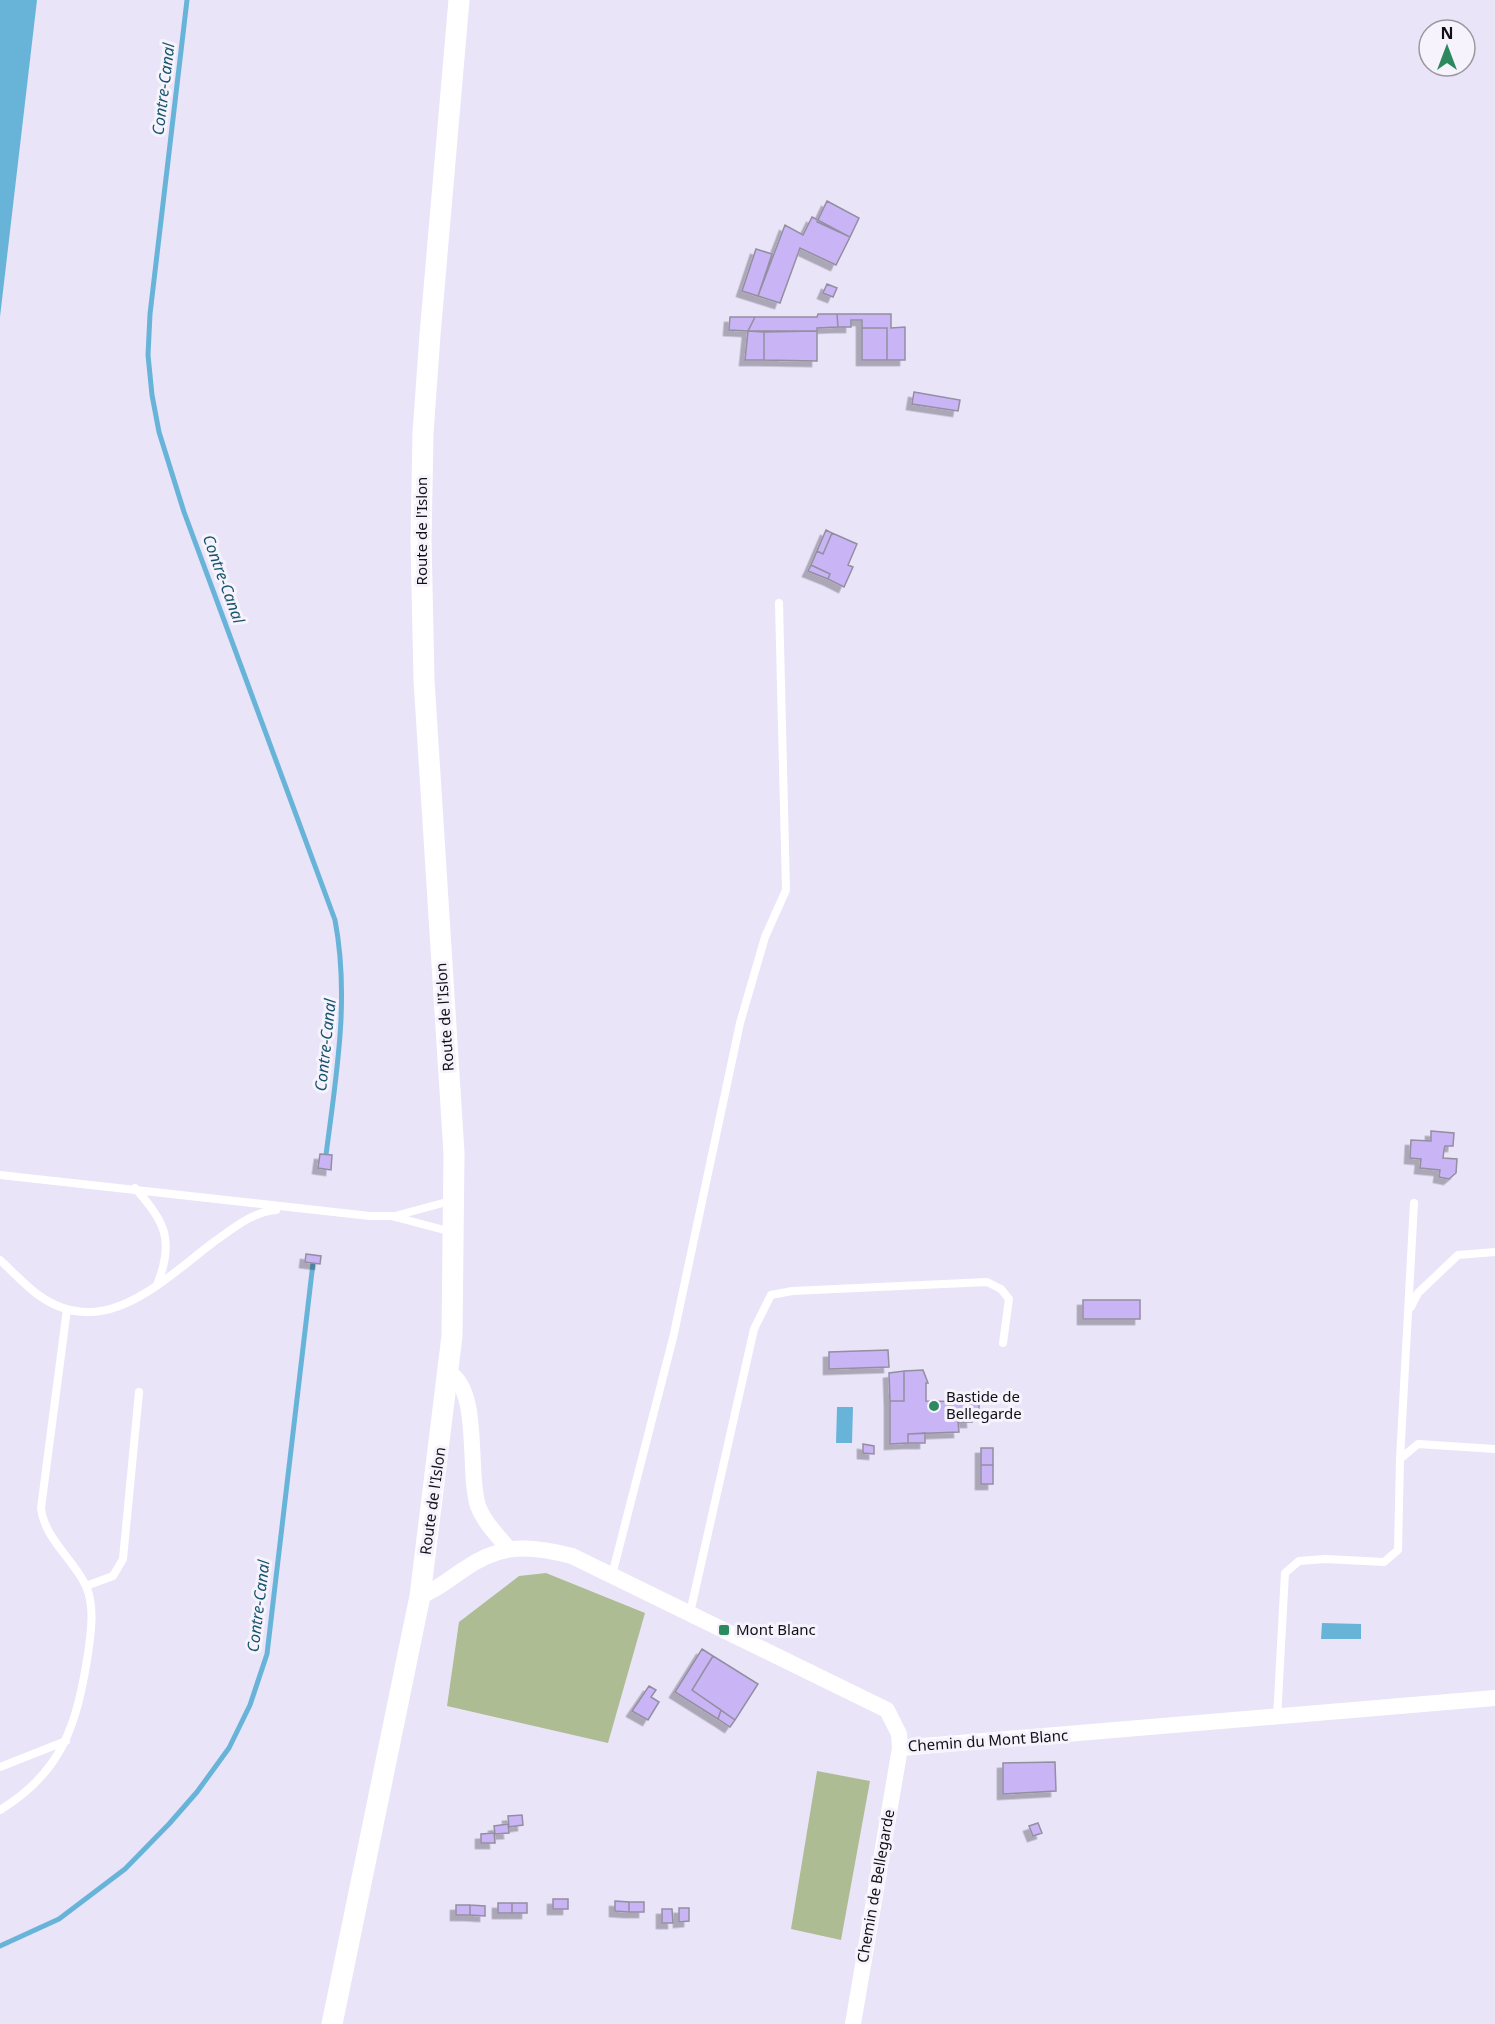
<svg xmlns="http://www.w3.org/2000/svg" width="1495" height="2024" font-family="'Noto Sans',sans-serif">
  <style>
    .green { fill: #aebc94 }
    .water { fill: #68b4d9 }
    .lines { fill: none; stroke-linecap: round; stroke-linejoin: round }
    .stream { stroke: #68b4d9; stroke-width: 5 }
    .building { fill: #c9b4f5; stroke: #948ea1; stroke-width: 1.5; filter: url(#shadow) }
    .service { stroke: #fff; stroke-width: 8 }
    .minor { stroke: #fff; stroke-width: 16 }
    .tertiary { stroke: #fff; stroke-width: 21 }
    .poi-dot { fill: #2d895f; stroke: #f6f3fc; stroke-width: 2 }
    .labels { text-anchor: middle; stroke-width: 6; stroke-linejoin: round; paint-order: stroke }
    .street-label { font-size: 15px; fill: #121017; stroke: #f6f3fc }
    .poi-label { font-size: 15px; fill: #121017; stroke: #f6f3fc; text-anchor: start }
    .water-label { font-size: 16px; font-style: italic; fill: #16546d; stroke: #f6f3fc }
  </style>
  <defs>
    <filter id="shadow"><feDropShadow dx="-5.5" dy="5.5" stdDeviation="0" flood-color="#0004"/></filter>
  </defs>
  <rect width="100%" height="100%" fill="#eae4f9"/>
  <path class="green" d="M546 1573 645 1613 608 1743 447 1706 459 1622 519 1576Z
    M817 1771 870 1781 841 1940 791 1929Z"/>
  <path class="water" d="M0 0H37L0 317Z
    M837 1407H853L852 1443H836Z
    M1322 1623 1361 1624V1639H1321Z"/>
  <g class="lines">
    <path class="stream" d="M187 0 150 314 148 355 152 395 159 432 184 512 335 920C350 999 336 1076 326 1155
      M0 1946 59 1919 125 1869 169 1824 197 1792 229 1748 250 1705 267 1654 313 1263"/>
  </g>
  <path class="building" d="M827 201 859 218 850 237 817 222Z
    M812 217 850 237 836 265 800 248 780 303 758 296 785 225 803 235Z
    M756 249 772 254 758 296 742 291Z
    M827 284 837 288 833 297 823 293Z
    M818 314H837L838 327 817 328V331H748L755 317H817Z
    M837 314H891V328L905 327V360H887V328H862V320H851V327H838Z
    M730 317H755L748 331 729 330Z
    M862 328H887V360H862Z
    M748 331 764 332V360H745Z
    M817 331V361L764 360V332Z
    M914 392 960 400 958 411 912 404Z
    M826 530 832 533 823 554 817 551Z
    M832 533 857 544 848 565 853 567 844 587 828 579 830 574 811 565 817 551 823 554Z
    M811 565 830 574 828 579 808 571Z
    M1431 1131 1454 1133 1453 1146H1445L1444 1150 1443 1158 1457 1159 1456 1173 1449 1179 1439 1177 1440 1170 1420 1168 1421 1159 1410 1158 1411 1140 1431 1141Z
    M320 1154 332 1155 331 1170 318 1168Z
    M306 1254 321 1256 320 1264 305 1262Z
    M1083 1300H1140V1319H1083Z
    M888 1350 889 1367 829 1369V1352Z
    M923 1370 928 1383H926V1401L979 1402V1410H971L972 1422H958L959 1432 908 1434V1443L890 1444V1401H904V1371Z
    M904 1371V1401H890L889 1373Z
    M925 1433V1443H908V1434Z
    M863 1444 874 1446V1454L863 1453Z
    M981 1448H993V1465H981Z
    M981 1465H993V1484H981Z
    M702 1649 713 1656 692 1690 721 1710 718 1719 675 1692Z
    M713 1656 758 1684 735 1720 692 1690Z
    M649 1686 656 1690 651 1697 659 1702 648 1720 632 1711Z
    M721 1710 735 1720 730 1727 718 1719Z
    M1055 1762 1056 1791 1003 1794V1763Z
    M522 1815 523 1825 509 1827 508 1816Z
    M1038 1823 1042 1833 1033 1836 1029 1826Z
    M508 1824 509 1833 495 1834 494 1826Z
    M494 1833 495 1843H481V1834Z
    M553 1899H568V1909H553Z
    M615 1901 629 1902V1912L615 1911Z
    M629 1902H644V1912H629Z
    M498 1903H512V1913H498Z
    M512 1903H527V1913H512Z
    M456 1905H470V1915H456Z
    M470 1905 485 1906V1916L470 1915Z
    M679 1908H689V1921L679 1922Z
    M662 1909H672L673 1923H662Z"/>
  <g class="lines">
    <path class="service" d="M0 1175 370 1216H395L454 1200
      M135 1188C165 1222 175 1240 157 1285
      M395 1217 452 1232
      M0 1260C12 1271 24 1284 37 1294 104 1344 164 1279 215 1241 234 1228 252 1212 276 1210
      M1411 1307 1418 1293 1458 1255 1495 1252
      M1400 1459 1418 1444 1495 1449
      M612 1575 673 1338 740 1023 765 937 786 890 779 603
      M86 1586 113 1576 123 1559 139 1392
      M690 1613 754 1329 771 1295 792 1291 987 1282 1001 1289 1009 1299 1003 1343
      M1277 1718 1285 1573 1299 1561 1325 1559 1384 1562 1398 1550 1400 1459 1414 1203
      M0 1767 66 1741
      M0 1810C63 1772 77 1723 88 1654 91 1632 95 1607 86 1586 74 1560 44 1538 41 1508L67 1309"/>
    <path class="minor" d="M449 1373C481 1390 467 1472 478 1506 484 1522 497 1535 508 1548
      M420 1596C436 1591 449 1579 463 1570 501 1543 530 1545 572 1556L887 1710 899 1734 900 1748 853 2024
      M900 1748 1495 1698"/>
    <path class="tertiary" d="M332 2024 420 1596 452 1336 454 1153 424 680 421 540 423 433 430 335 459 0"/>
  </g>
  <g class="poi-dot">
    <circle cx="934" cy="1406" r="6"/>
    <rect x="718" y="1624" width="12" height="12" rx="3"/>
  </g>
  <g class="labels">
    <g class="street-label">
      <text transform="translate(422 531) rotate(-90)" y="5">Route de l'Islon</text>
      <text transform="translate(445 1017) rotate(-94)" y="5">Route de l'Islon</text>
      <text transform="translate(433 1501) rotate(-82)" y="5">Route de l'Islon</text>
      <text transform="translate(988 1741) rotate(-4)" y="5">Chemin du Mont Blanc</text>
      <text transform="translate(876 1886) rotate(-80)" y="5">Chemin de Bellegarde</text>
    </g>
    <g class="poi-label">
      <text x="946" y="1402">Bastide de<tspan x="946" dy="17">Bellegarde</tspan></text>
      <text x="736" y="1635">Mont Blanc</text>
    </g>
    <g class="water-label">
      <text transform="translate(163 89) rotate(-83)" y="6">Contre-Canal</text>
      <text transform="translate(224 579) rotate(70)" y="6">Contre-Canal</text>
      <text transform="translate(325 1045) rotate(-84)" y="6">Contre-Canal</text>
      <text transform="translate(258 1606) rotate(-83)" y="6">Contre-Canal</text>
    </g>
  </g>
  <g transform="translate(1447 48)"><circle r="28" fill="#f6f3fc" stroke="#9b98a0" stroke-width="1.5"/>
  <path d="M0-4.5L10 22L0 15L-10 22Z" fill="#2d895f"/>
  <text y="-9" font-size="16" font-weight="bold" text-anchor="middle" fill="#121017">N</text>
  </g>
</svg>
